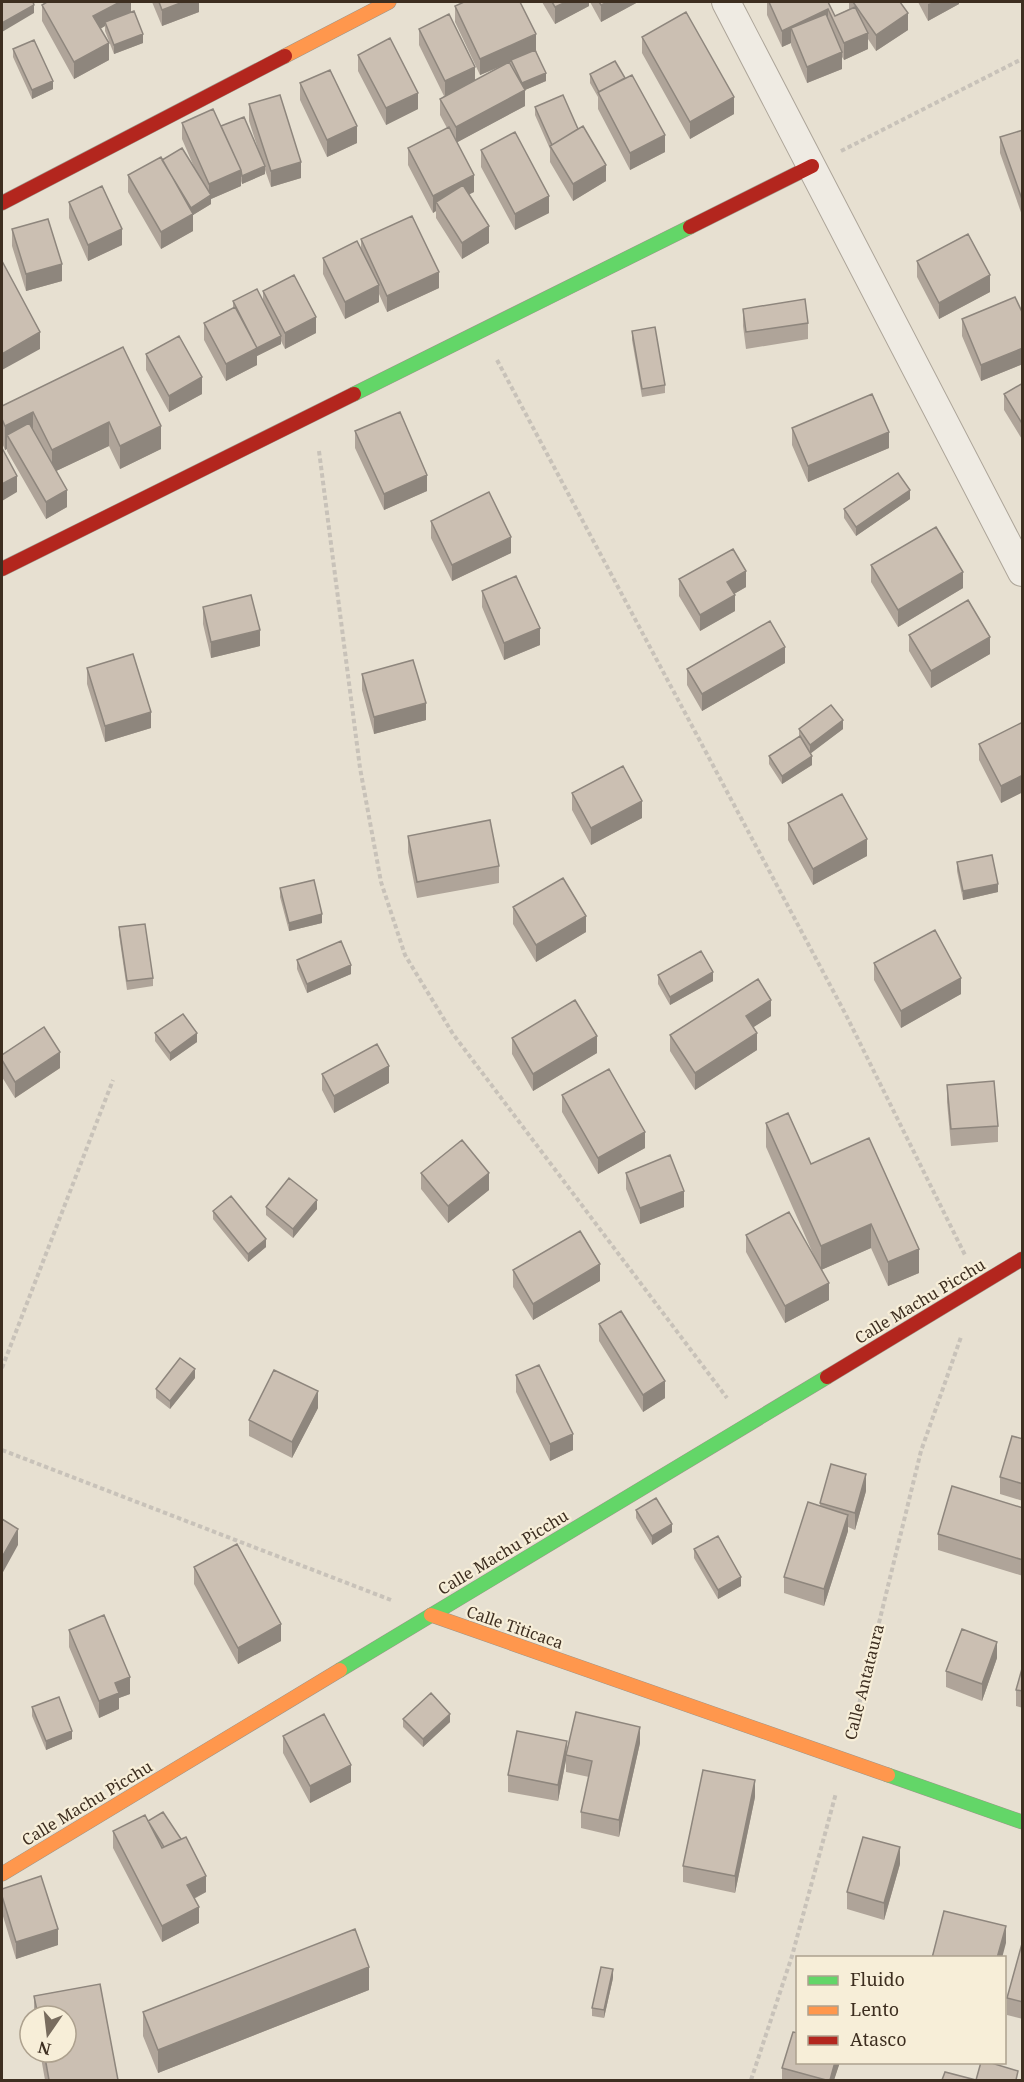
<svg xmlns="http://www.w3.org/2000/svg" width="1024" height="2082" font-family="'Noto Serif',serif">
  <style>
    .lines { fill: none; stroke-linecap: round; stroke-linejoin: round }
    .street-casing { stroke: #ada599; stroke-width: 30 }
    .fast-casing { stroke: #9c958a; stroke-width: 15 }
    .slow-casing { stroke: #9c958a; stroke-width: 15 }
    .jam-casing { stroke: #9c958a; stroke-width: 15 }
    .path { stroke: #c8c2b9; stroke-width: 4; stroke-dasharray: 4.5 3; stroke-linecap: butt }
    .street { stroke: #efebe3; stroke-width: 28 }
    .fast { stroke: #63d668; stroke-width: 14 }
    .slow { stroke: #ff974d; stroke-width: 14 }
    .jam { stroke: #b3261e; stroke-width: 14 }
    .wall { fill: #afa499 }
    .shaded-wall { fill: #8e867d }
    .building { fill: #cbbfb2; stroke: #8e867d; stroke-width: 1.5 }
    .labels { text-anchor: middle; stroke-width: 4.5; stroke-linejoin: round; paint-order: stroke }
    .street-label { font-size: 16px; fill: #3d2e20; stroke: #f7eed8 }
  </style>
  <rect width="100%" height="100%" fill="#e7e0d1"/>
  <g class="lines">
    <g class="street-casing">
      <path id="street" d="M726 2 1022 572"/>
    </g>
    <g class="fast-casing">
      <path id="fast" d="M354 394 690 227
        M340 1670 827 1377
        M888 1775 1022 1822"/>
    </g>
    <g class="slow-casing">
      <path id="slow" d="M285 56 389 2
        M431 1615 888 1775
        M2 1874 340 1670"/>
    </g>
    <g class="jam-casing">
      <path id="jam" d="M2 203 285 56
        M690 227 812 166
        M2 569 354 394
        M827 1377 1022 1259"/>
    </g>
    <path class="path" d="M841 151 1022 59
      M497 360 846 1015 965 1255
      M319 451 360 768 381 882 405 955 453 1034 727 1398
      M2 1368 113 1080
      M2 1450 391 1600
      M854 1725 921 1451 961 1337
      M751 2080 792 1956 836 1793"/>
    <use href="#street" class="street"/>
    <use href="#fast" class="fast"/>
    <use href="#slow" class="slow"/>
    <use href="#jam" class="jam"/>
  </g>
  <path class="wall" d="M131 2V12L143 43 114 54 105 31V26L100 29 109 60 74 79 42 21V5Z
    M152 2H199V12L162 26Z
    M542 2H589V6L555 24Z
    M590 2H638L601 22Z
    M767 2H828L835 16 849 9V2H900L908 30 876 51 868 39V49L844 60 842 57V69L807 83 791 45V43L782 47 767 15Z
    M918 2H959V4L928 21Z
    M455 6 536 50 546 81 525 90V106L457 142 474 192 469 194 489 243 462 259 436 218V211L433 213 408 165V148L447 128 440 115V99L444 96 419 45V29L475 80 502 66 480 75 455 22Z
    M642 37 734 114 690 139 642 53Z
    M13 49 53 89 32 99 13 57Z
    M358 55 418 109 386 125 358 71Z
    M590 74 665 152 630 170 598 109V97L590 83Z
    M300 83 357 143 327 157 300 100Z
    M249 104 301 178 271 187 265 170V174L242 184 241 181V186L211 199V204L193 215V231L161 249 128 192V175L162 160 194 167 182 139V123L221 127 259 152 249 121Z
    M535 107 578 129 606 181 573 201 550 162V149L535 115Z
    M1023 130V218L1000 153V137Z
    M481 150 549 213 515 230 481 167Z
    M69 202 122 245 88 261 69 218Z
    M12 229 62 281 26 291 12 246Z
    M361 239 439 288 387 312 379 294V302L345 319 323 274V258L361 249Z
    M917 261 990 292 939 319 917 277Z
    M263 291 316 333 285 349 281 341V344L257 356V365L226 381 204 340V323L233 308V301L263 302Z
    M743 309 808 323V339L746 349 743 326Z
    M1023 314V364L981 381 962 336V319Z
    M632 331 665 385V393L642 397 632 340Z
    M123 347 161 449 120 469 109 446 56 471 67 507 46 519 7 451V449L5 450 2 443V406Z
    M146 354 202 394 169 412 146 370Z
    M1023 383V441L1004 410V394Z
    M792 428 889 448 808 482 792 445Z
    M355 431 427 491 384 510 355 448Z
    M910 499 856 536 844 518V509Z
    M431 521 511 553 452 581 431 538Z
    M871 565 963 588 898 627 871 582Z
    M679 579 746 587 734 594 735 611 700 631 679 596Z
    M482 591 540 645 504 660 482 607Z
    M203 607 260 646 211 658 203 624Z
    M909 635 990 654 931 688 909 651Z
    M785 663 702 711 687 685V669Z
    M87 668 151 728 105 742 87 684Z
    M362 674 426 720 374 734 362 690Z
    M1023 722V792L1001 803 979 760V744Z
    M799 729H843L810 753 812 765 782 784 769 764V756L799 737Z
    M572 793 642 818 591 845 572 810Z
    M1023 807V827L1021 824V808Z
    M788 823 867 856 813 885 788 840Z
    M408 836 499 866V883L417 898 408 852Z
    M957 862 998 892 963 900 957 871Z
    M280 888 322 923 289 931 280 897Z
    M513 907 586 932 536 962 513 924Z
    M119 927 153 978V986L127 990 119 935Z
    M297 960 351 974 307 993 297 969Z
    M874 963 961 994 901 1028 874 980Z
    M658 975 713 981 670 1005 658 984Z
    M771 1016 753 1027 757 1050 695 1090 670 1051V1035Z
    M155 1033 197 1042 170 1061 155 1041Z
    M512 1038 597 1053 533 1091 512 1054Z
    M2 1055 60 1068 15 1098 2 1077Z
    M322 1074 389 1083 334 1113 322 1090Z
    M947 1085 998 1126V1142L951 1146 947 1102Z
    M562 1095 645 1148 598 1174 562 1112Z
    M766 1123 811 1164 919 1273 888 1286 871 1248 821 1270 829 1300 785 1323 746 1252V1235L818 1265 766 1147Z
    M421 1173 489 1190 448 1223 421 1189Z
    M626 1173 684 1207 640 1224 626 1189Z
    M266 1207 317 1209 293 1238 266 1215Z
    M213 1211 266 1247 248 1262 213 1219Z
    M513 1270 600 1281 533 1320 513 1287Z
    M599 1324 665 1398 643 1412 599 1341Z
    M516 1375 573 1450 550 1461 516 1392Z
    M195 1378 170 1409 156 1398V1389Z
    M318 1408 292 1458 249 1436V1420Z
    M1023 1439V1501L1000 1494V1477Z
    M866 1491 855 1530 848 1527V1531L824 1606 784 1593V1577L820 1506V1503Z
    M1023 1508V1576L938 1550V1534Z
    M636 1510 672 1532 652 1545 636 1518Z
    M694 1549 741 1586 718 1599 694 1558Z
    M194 1567 281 1641 238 1664 194 1584Z
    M69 1630 130 1694 119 1698V1709L99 1718 69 1647Z
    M997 1658 982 1701 946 1687V1671Z
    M1023 1665V1708L1016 1706V1690Z
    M32 1707 72 1739 46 1750 32 1716Z
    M403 1719 450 1722 423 1747 403 1727Z
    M283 1736 351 1782 310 1803 283 1753Z
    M640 1743 619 1837 581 1828V1812L589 1777 566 1772V1760L558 1801 508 1792V1775L567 1753Z
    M755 1797 735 1893 683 1882V1866Z
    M148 1821 206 1892 194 1899 199 1923 162 1942 113 1848V1831Z
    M900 1864 884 1920 847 1909V1892Z
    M2 1889 58 1945 16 1959 2 1913Z
    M1023 1940V2019L1007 2015V1998Z
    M613 1978 604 2018 592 2016V2008Z
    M100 1984 118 2080H45L40 2052H66V2016H34V1996Z
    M369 1990 158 2073 143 2036V2012Z
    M840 2062 834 2080H782V2068Z"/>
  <path class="shaded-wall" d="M120 2H131V12L105 22V26L93 33V16Z
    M183 2H199V12L162 26V10Z
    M566 2H589V6L555 24V7Z
    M608 2H638L601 22V5Z
    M934 2H959V4L928 21V4Z
    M34 5V13L2 32V23Z
    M828 9V26L791 28V43L782 47V31Z
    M908 13V30L876 51V35Z
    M868 33V49L844 60V43Z
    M143 34V43L114 54V45Z
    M536 34V51L480 75V59Z
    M109 43V60L74 79V62Z
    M842 52V69L807 83V67Z
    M475 67V83L445 98V81Z
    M546 73V81L525 90V106L456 143V127L522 83Z
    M53 81V89L32 99V90Z
    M418 93V109L386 125V108Z
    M734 97V114L690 139V122Z
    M357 126V143L327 157V140Z
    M665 135V152L630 170V153Z
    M301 162V178L271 187V171Z
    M606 165V181L573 201V184Z
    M265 166V174L242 184V176Z
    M241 170V186L211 199V204L193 215V231L161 249V232L191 215V208L209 197V184Z
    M474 175V192L441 209 436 202V211L433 213V196Z
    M549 196V213L515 230V214Z
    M489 226V243L462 259V243Z
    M122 229V245L88 261V245Z
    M62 264V281L26 291V274Z
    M439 272V288L387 312V296Z
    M990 275V292L939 319V303Z
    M379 285V302L345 319V302Z
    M316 317V333L285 349V333Z
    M40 332V349L2 370V354Z
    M281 336V344L257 356V365L226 381V364Z
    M1023 348V364L981 381V365Z
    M202 377V394L169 412V396Z
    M33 412V436L7 435V449L5 450V426Z
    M109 422V446L52 473V450Z
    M161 426V449L120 469V446Z
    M889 432V448L808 482V466Z
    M427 475V491L384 510V494Z
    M17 476V492L2 501V484Z
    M67 490V507L46 519V502Z
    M910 490V499L856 536V527Z
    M511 537V553L452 581V565Z
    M746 571V587L727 598V582Z
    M963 572V588L898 627V610Z
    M735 595V611L700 631V615Z
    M540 628V645L504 660V643Z
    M260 630V646L211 658V642Z
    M990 637V654L931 688V671Z
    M785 647V663L702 711V694Z
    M426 703V720L374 734V717Z
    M151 712V728L105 742V726Z
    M843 720V729L810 754V745Z
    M812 756V765L782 784V776Z
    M1023 775V792L1001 803V786Z
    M642 801V818L591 845V828Z
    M867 839V856L813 885V869Z
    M998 884V892L963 900V891Z
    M322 914V923L289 931V923Z
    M586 916V932L536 962V945Z
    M351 965V974L307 993V984Z
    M713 972V981L670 1005V997Z
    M961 978V994L901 1028V1011Z
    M771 1000V1016L746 1032V1016Z
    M197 1033V1042L170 1061V1053Z
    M757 1033V1050L695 1090V1073Z
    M597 1036V1053L533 1091V1074Z
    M60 1052V1068L15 1098V1082Z
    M389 1066V1083L334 1113V1096Z
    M645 1132V1148L598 1174V1158Z
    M489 1173V1190L448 1223V1206Z
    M684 1191V1207L640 1224V1208Z
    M317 1200V1209L293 1238V1229Z
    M871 1224V1248L821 1270V1246Z
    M266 1239V1247L248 1262V1254Z
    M919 1249V1273L888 1286V1262Z
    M600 1264V1281L533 1320V1304Z
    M829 1283V1300L785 1323V1306Z
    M195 1369V1378L170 1409V1401Z
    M665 1381V1398L643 1412V1395Z
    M318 1391V1408L292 1458V1442Z
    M573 1434V1450L550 1461V1444Z
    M866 1474V1491L855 1530V1513Z
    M848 1515V1531L824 1606V1589Z
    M672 1524V1532L652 1545V1536Z
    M18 1529V1545L2 1574V1557Z
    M741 1577V1586L718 1599V1590Z
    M281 1624V1641L238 1664V1648Z
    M997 1642V1658L982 1701V1684Z
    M130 1677V1694L119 1698V1709L99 1718V1701L115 1683Z
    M450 1714V1722L423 1747V1739Z
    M640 1727V1743L619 1837V1820Z
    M72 1731V1739L46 1750V1741Z
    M567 1741 566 1760 558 1801V1785Z
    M351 1765V1782L310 1803V1786Z
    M755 1780V1797L735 1893V1876Z
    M900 1847V1864L884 1920V1903Z
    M206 1876V1892L187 1902V1885Z
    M199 1907V1923L162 1942V1926Z
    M1006 1926V1943L1002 1958H997Z
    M58 1929V1945L16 1959V1942Z
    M369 1967V1990L158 2073V2050Z
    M613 1969V1978L604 2018V2010Z
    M835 2062H840L834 2080H830Z"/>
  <path class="building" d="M2 2H33L34 5 2 23Z
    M47 2H120L93 16 109 43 74 62 42 5Z
    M159 2H183L162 10Z
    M464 2H520L536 34 480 59 455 6Z
    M552 2H566L555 7Z
    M599 2H608L601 5Z
    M769 2H828L835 16 855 7 868 33 844 43 828 9 782 31Z
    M853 2H900L908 13 876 35Z
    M134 11 143 34 114 45 105 22Z
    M686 12 734 97 690 122 642 37Z
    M449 14 475 67 445 81 419 29Z
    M826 14 842 52 807 67 791 28Z
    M390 38 418 93 386 108 358 55Z
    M34 40 53 81 32 90 13 49Z
    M535 50 546 73 522 83 511 60Z
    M615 61 625 78 599 92 590 74Z
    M509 62 525 90 456 127 440 99Z
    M330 70 357 126 327 140 300 83Z
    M632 75 665 135 630 153 598 92Z
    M280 95 301 162 271 171 249 104Z
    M563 95 578 129 552 145 535 107Z
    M213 109 241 170 209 184 182 123Z
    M244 117 265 166 242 176 241 170 221 126Z
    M583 126 606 165 573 184 550 146Z
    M449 127 474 175 433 196 408 148Z
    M1023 130V202L1000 137Z
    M515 132 549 196 515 214 481 150Z
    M182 148 211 195 191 208 162 160Z
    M161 157 193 214 161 232 128 175Z
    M463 185 489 226 462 243 436 202Z
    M102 186 122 229 88 245 69 202Z
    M412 216 439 272 387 296 361 239Z
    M48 219 62 264 26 274 12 229Z
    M968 234 990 275 939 303 917 261Z
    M357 241 379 285 345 302 323 258Z
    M2 261 40 332 2 354Z
    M294 275 316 317 285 333 263 291Z
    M257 289 281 336 257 348 233 301Z
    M1015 297 1023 314V348L981 365 962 319Z
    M805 299 808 323 746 332 743 309Z
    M235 307 257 348 226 364 204 323Z
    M655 327 665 385 642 389 632 331Z
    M179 336 202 377 169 396 146 354Z
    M123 347 161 426 120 446 109 422 52 450 33 412 5 426 2 419V406Z
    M1023 383V425L1004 394Z
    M872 394 889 432 808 466 792 428Z
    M400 412 427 475 384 494 355 431Z
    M29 423 67 490 46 502 7 435Z
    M2 448 17 476 2 484Z
    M898 473 910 490 856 527 844 509Z
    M489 492 511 537 452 565 431 521Z
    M936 527 963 572 898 610 871 565Z
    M733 549 746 571 727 582 735 595 700 615 679 579Z
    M516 576 540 628 504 643 482 591Z
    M251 595 260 630 211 642 203 607Z
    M968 600 990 637 931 671 909 635Z
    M770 621 785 647 702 694 687 669Z
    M133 654 151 712 105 726 87 668Z
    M413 660 426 703 374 717 362 674Z
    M831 705 843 720 810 745 799 729Z
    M1023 722V775L1001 786 979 744Z
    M800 736 812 756 782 776 769 756Z
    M623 766 642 801 591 828 572 793Z
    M842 794 867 839 813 869 788 823Z
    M490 820 499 866 417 882 408 836Z
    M992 855 998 884 963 891 957 862Z
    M563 878 586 916 536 945 513 907Z
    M314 880 322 914 289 923 280 888Z
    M145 924 153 978 127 981 119 927Z
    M935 930 961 978 901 1011 874 963Z
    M341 941 351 965 307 984 297 960Z
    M701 951 713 972 670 997 658 975Z
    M758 979 771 1000 746 1016 757 1033 695 1073 670 1035Z
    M575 1000 597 1036 533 1074 512 1038Z
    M183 1014 197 1033 170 1053 155 1033Z
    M44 1027 60 1052 15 1082 2 1060V1055Z
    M377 1044 389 1066 334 1096 322 1074Z
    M609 1069 645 1132 598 1158 562 1095Z
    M994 1081 998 1126 951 1129 947 1085Z
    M788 1113 811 1164 869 1138 919 1249 888 1262 871 1224 821 1246 766 1123Z
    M462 1140 489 1173 448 1206 421 1173Z
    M670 1155 684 1191 640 1208 626 1173Z
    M289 1178 317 1200 293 1229 266 1207Z
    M231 1196 266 1239 248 1254 213 1211Z
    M789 1212 829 1283 785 1306 746 1235Z
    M580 1231 600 1264 533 1304 513 1270Z
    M621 1311 665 1381 643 1395 599 1324Z
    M180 1358 195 1369 170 1401 156 1389Z
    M539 1365 573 1434 550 1444 516 1375Z
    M274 1370 318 1391 292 1442 249 1420Z
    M1012 1436 1023 1439V1484L1000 1477Z
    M831 1464 866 1474 855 1513 820 1503Z
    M952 1486 1023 1508V1560L938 1534Z
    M656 1498 672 1524 652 1536 636 1510Z
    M808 1502 848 1515 824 1589 784 1577Z
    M2 1519 18 1529 2 1557Z
    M718 1536 741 1577 718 1590 694 1549Z
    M237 1544 281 1624 238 1648 194 1567Z
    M104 1615 130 1677 115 1683 119 1693 99 1701 69 1630Z
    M962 1629 997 1642 982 1684 946 1671Z
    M1023 1665V1691L1016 1690Z
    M431 1693 450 1714 423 1739 403 1719Z
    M59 1697 72 1731 46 1741 32 1707Z
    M576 1712 640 1727 619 1820 581 1812 592 1761 566 1755Z
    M324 1714 351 1765 310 1786 283 1736Z
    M517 1731 567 1741 558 1785 508 1775Z
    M703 1770 755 1780 735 1876 683 1866Z
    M163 1812 181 1839 164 1847 148 1821Z
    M145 1815 162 1848 186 1837 206 1876 187 1885 199 1907 162 1926 113 1831Z
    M863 1837 900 1847 884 1903 847 1892Z
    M41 1876 58 1929 16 1942 2 1896V1889Z
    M944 1911 1006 1926 997 1958H932Z
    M355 1929 369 1967 158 2050 143 2012Z
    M1023 1940V2002L1007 1998Z
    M601 1967 613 1969 604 2010 592 2008Z
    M100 1984 118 2080H49L44 2052H66V2016H38L34 1996Z
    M793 2032 798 2033V2062H835L830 2080H826L782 2068Z
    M981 2062H988L1018 2071 1016 2080H942L945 2072 976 2080Z"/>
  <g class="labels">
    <g class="street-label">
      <text transform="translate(920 1301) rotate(-31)" y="6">Calle Machu Picchu</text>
      <text transform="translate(503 1552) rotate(-31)" y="6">Calle Machu Picchu</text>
      <text transform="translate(515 1627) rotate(19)" y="6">Calle Titicaca</text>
      <text transform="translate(864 1682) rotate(-76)" y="6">Calle Antataura</text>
      <text transform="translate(87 1803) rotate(-31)" y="6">Calle Machu Picchu</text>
    </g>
  </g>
  <rect width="1024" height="2082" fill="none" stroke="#3d2e20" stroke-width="6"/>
  <rect x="796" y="1956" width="210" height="108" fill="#f7eed8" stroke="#ada18e" stroke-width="1.5"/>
  <rect x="808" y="1976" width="30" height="9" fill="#63d668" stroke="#ada18e" stroke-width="1.5"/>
  <text x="850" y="1986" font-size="18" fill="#3d2e20">Fluido</text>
  <rect x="808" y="2006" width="30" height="9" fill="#ff974d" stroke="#ada18e" stroke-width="1.5"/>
  <text x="850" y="2016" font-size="18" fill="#3d2e20">Lento</text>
  <rect x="808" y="2036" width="30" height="9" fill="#b3261e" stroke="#ada18e" stroke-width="1.5"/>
  <text x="850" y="2046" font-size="18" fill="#3d2e20">Atasco</text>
  <g transform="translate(48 2034) rotate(194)"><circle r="28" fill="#f7eed8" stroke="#ada18e" stroke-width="1.5"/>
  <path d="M0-4.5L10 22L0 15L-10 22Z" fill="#786c5e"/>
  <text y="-9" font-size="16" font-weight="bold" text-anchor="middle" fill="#3d2e20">N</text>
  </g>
</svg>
